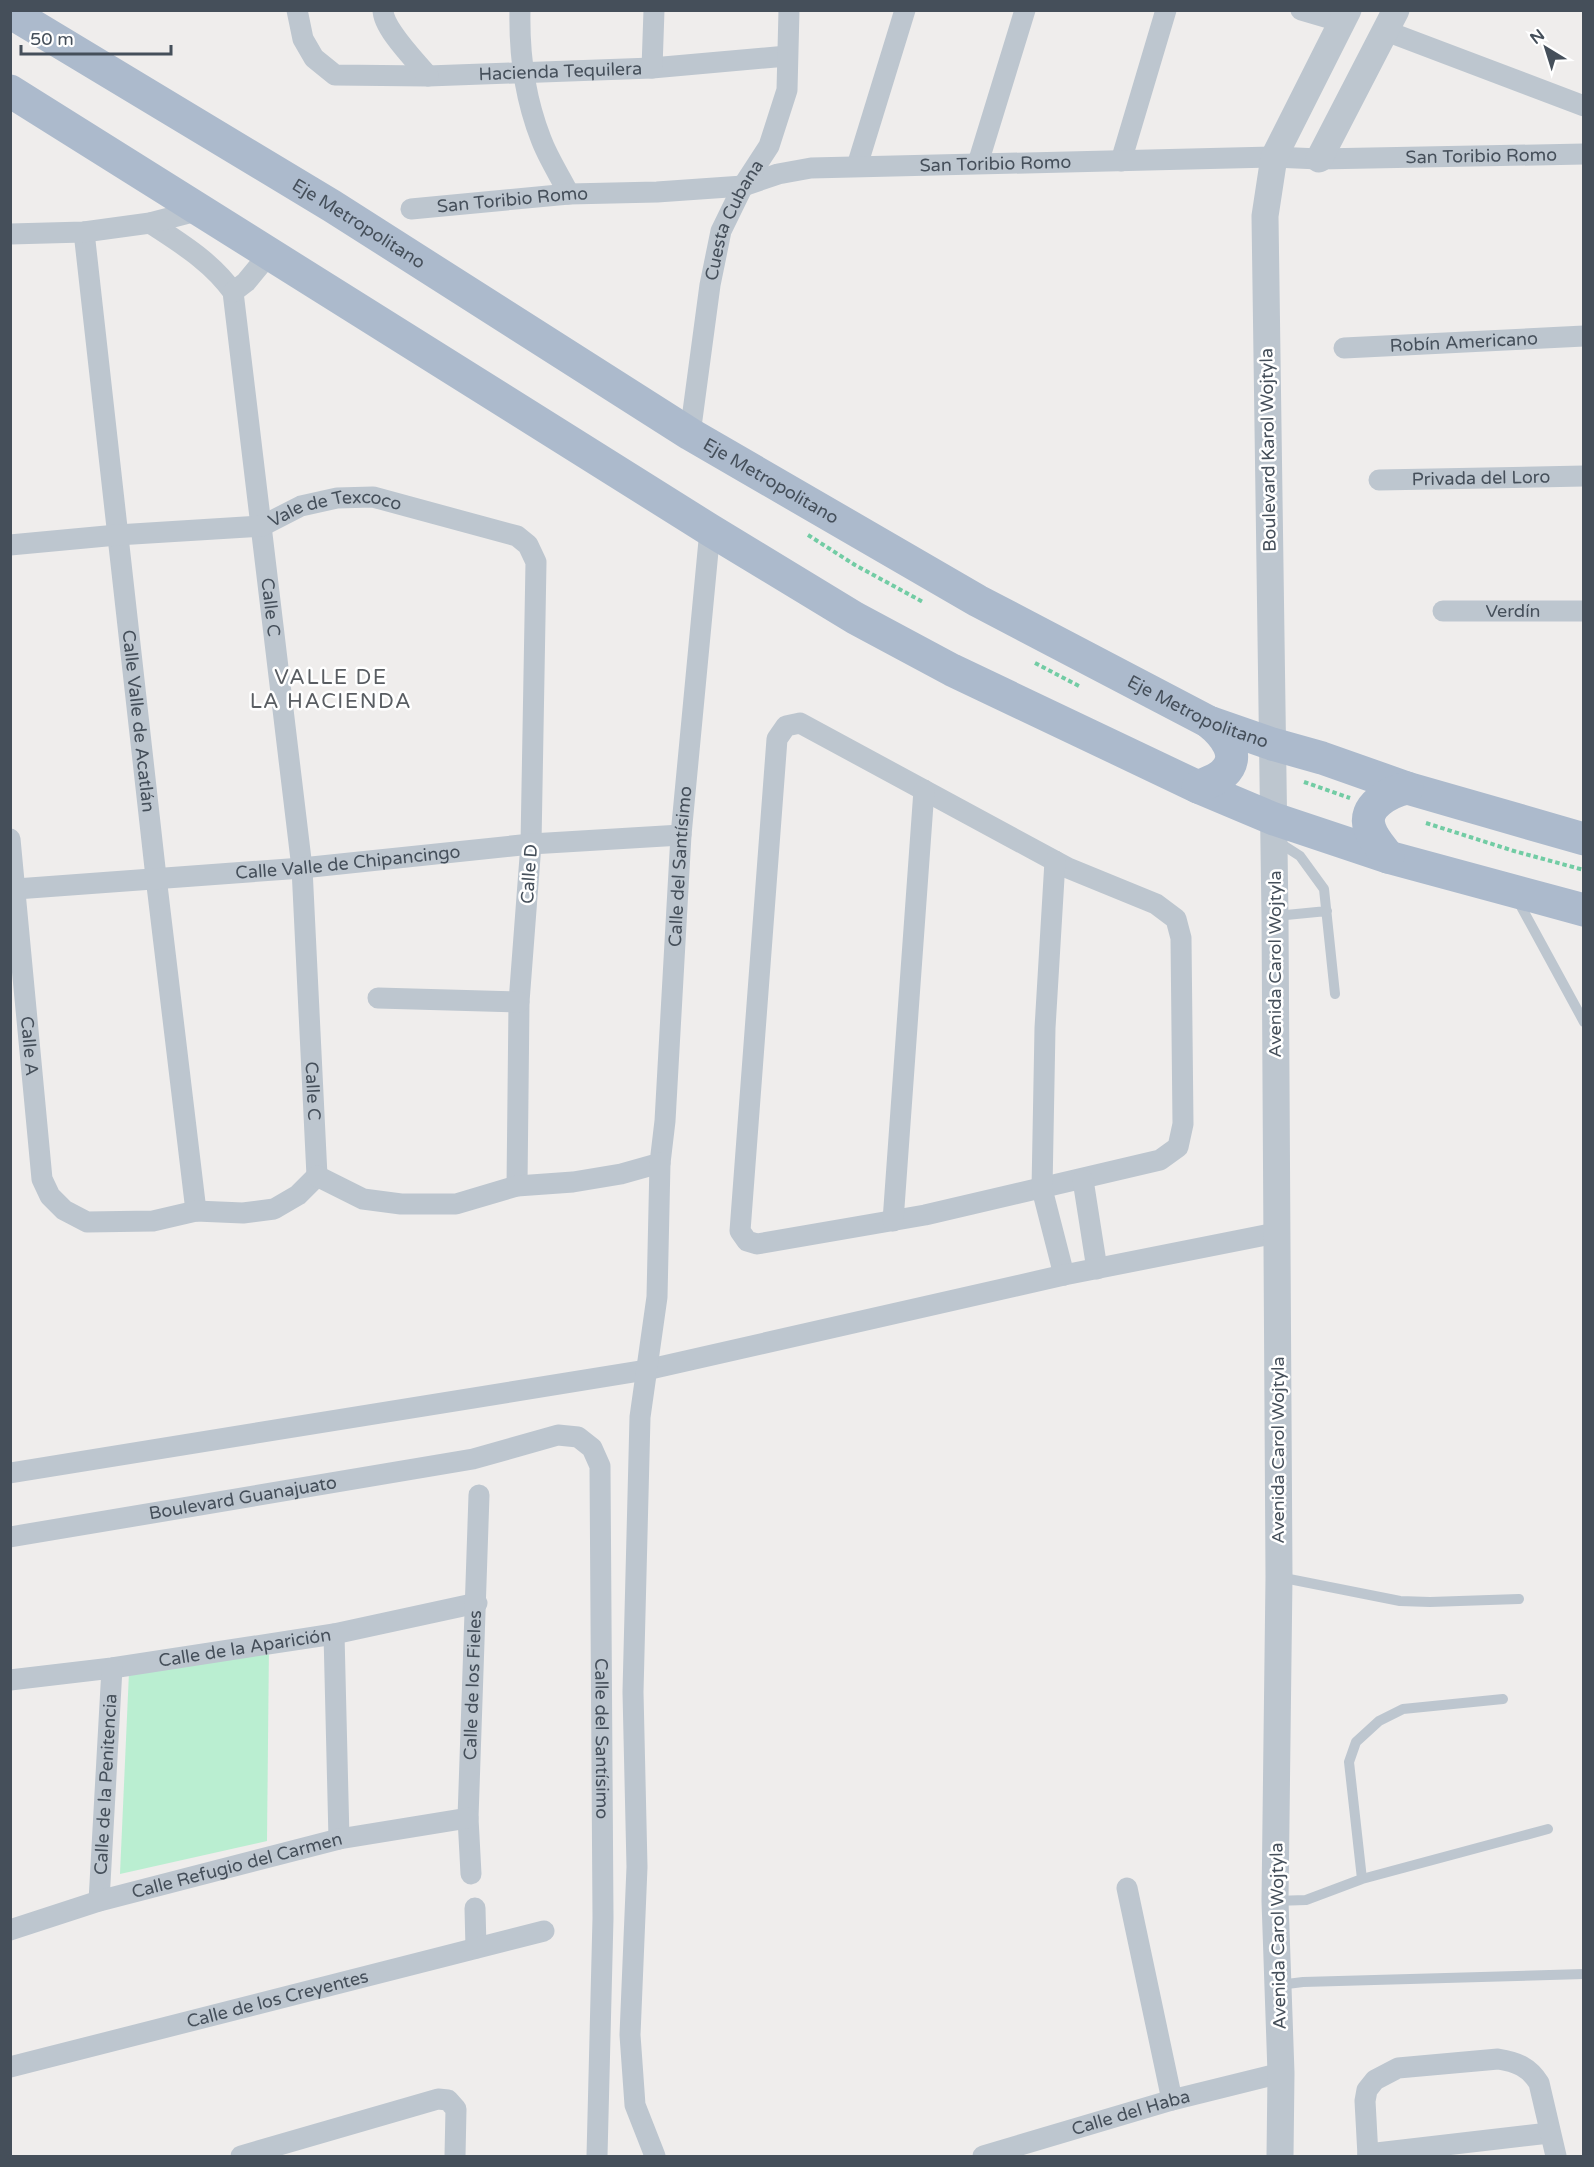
<svg xmlns="http://www.w3.org/2000/svg" width="1594" height="2167" font-family="'Varela Round',sans-serif">
  <style>
    .green { fill: #baeed1 }
    .lines { fill: none; stroke-linecap: round; stroke-linejoin: round }
    .path { stroke: #72cca4; stroke-width: 4; stroke-dasharray: 4.5 3; stroke-linecap: butt }
    .service { stroke: #bdc6cf; stroke-width: 10 }
    .minor { stroke: #bdc6cf; stroke-width: 21 }
    .tertiary { stroke: #bdc6cf; stroke-width: 27 }
    .primary { stroke: #acbacc; stroke-width: 33 }
    .labels { text-anchor: middle; stroke-width: 5; stroke-linejoin: round; paint-order: stroke }
    .street-label { font-size: 18px; fill: #454f5a; stroke: #fff }
    .quarter-label { font-size: 21px; letter-spacing: 1.5px; fill: #595d62; stroke: #fff }
  </style>
  <rect width="100%" height="100%" fill="#efedec"/>
  <path class="green" d="M269 1644 267 1841 120 1874 129 1672Z"/>
  <g class="lines">
    <path class="path" d="M808 535 855 565 923 602
      M1035 663 1079 686
      M1304 782 1350 798
      M1426 823 1514 851 1584 870"/>
    <path class="service" d="M1275 840 1300 856 1324 889 1335 994
      M1517 899 1584 1022
      M1276 916 1327 911
      M1279 1577 1400 1601 1430 1602 1519 1599
      M1362 1879 1349 1762 1356 1742 1379 1721 1403 1709 1503 1699
      M1275 1901 1306 1900 1362 1879 1548 1829
      M1279 1985 1303 1982 1584 1974"/>
    <g class="minor">
      <path id="s1" d="M297 10 303 39 314 58 335 75 428 76 652 68 787 56"/>
      <path d="M383 10C383 29 416 61 428 76"/>
      <path d="M520 10C519 54 525 98 541 139 548 158 560 176 569 194"/>
      <path d="M1301 10 1342 22"/>
      <path d="M1386 31 1584 106"/>
      <path d="M652 68 654 10"/>
      <path d="M1121 161 1166 10"/>
      <path d="M978 163 1025 10"/>
      <path d="M857 166 905 10"/>
      <path id="s2" d="M411 209 569 194 657 192 743 186 778 174 811 168 1274 157 1319 159 1584 154"/>
      <path id="s3" d="M150 223C180 243 211 261 233 292L302 868 317 1176"/>
      <path id="s4" d="M84 232 156 877 196 1211"/>
      <path d="M10 234 84 232 150 223 200 210"/>
      <path d="M233 292 246 282 269 254"/>
      <path id="s5" d="M1344 348 1584 336"/>
      <path id="s6" d="M690 434 710 285 721 231 743 186 769 146 787 90 789 10"/>
      <path id="s7" d="M1379 480 1584 476"/>
      <path id="s8" d="M10 545 117 535 262 526 301 506 337 498 373 497 517 536 528 545 536 562 531 844 519 1002 517 1186"/>
      <path id="s9" d="M1443 611H1584"/>
      <path d="M800 723 1068 868 1156 904 1176 919 1181 938 1183 1124 1178 1147 1160 1160 925 1215 757 1244 747 1241 740 1231 777 739 786 726Z"/>
      <path id="s10" d="M10 839 42 1179 50 1196 64 1210 87 1222 153 1221 196 1211 243 1213 274 1209 298 1195 317 1176"/>
      <path d="M1055 861 1045 1028 1042 1189 1064 1275"/>
      <path id="s11" d="M16 889 302 868 531 844 681 835"/>
      <path d="M378 998 519 1002"/>
      <path id="s12" d="M317 1176 363 1199 401 1204H456L517 1186 573 1182 621 1174 660 1163 665 1121 681 835 710 530"/>
      <path d="M1083 1180 1097 1269"/>
      <path d="M893 1221 924 790"/>
      <path d="M10 1473 646 1370 1064 1275 1276 1233"/>
      <path id="s13" d="M10 1537 473 1459 558 1435 578 1437 592 1448 600 1466 603 1918 597 2156"/>
      <path d="M334 1634 339 1839"/>
      <path id="s14" d="M10 1680 112 1668 334 1634 477 1603"/>
      <path id="s15" d="M471 1874 468 1818 479 1495"/>
      <path d="M1127 1888 1172 2100"/>
      <path id="s16" d="M99 1901 112 1668"/>
      <path d="M475 1908 476 1948"/>
      <path id="s17" d="M10 1930 99 1901 339 1839 468 1818"/>
      <path id="s18" d="M10 2067 544 1931"/>
      <path d="M1368 2154 1549 2133"/>
      <path d="M241 2156 438 2099 448 2100 456 2109 455 2156"/>
      <path d="M655 2156 635 2105 630 2035 637 1867 633 1692 640 1417 657 1297 660 1163"/>
      <path id="s19" d="M983 2156 1172 2100 1281 2073"/>
      <path d="M1368 2156 1365 2101 1367 2090 1375 2080 1398 2068 1498 2059C1517 2062 1529 2067 1539 2083L1556 2156"/>
    </g>
    <path class="tertiary" d="M1319 159 1396 10
      M1280 2156 1281 2073 1275 1901 1279 1577 1275 917 1265 216 1274 157 1348 10"/>
    <g class="primary">
      <path id="s20" d="M10 12 332 206 690 434 978 601 1209 722 1272 744 1322 758 1407 788 1584 839"/>
      <path d="M10 91 710 530 855 618 952 670 1198 787 1274 819 1388 857 1584 910"/>
      <path d="M1198 787C1206 783 1217 780 1223 774 1243 756 1224 734 1209 722"/>
      <path d="M1388 857C1382 848 1373 839 1370 829 1361 806 1390 792 1407 788"/>
    </g>
  </g>
  <g class="labels">
    <g class="street-label">
      <text dy="6" stroke="none"><textPath href="#s1" startOffset="304">Hacienda Tequilera</textPath></text>
      <text dy="6" stroke="none"><textPath href="#s2" startOffset="1074">San Toribio Romo</textPath></text>
      <text dy="6" stroke="none"><textPath href="#s2" startOffset="588">San Toribio Romo</textPath></text>
      <text dy="6" stroke="none"><textPath href="#s2" startOffset="102">San Toribio Romo</textPath></text>
      <text dy="6" stroke="none"><textPath href="#s6" startOffset="220">Cuesta Cubana</textPath></text>
      <text dy="6" stroke="none"><textPath href="#s20" startOffset="408">Eje Metropolitano</textPath></text>
      <text dy="6" stroke="none"><textPath href="#s5" startOffset="120">Robín Americano</textPath></text>
      <text transform="translate(1268 450) rotate(-91)" y="6">Boulevard Karol Wojtyla</text>
      <text dy="6" stroke="none"><textPath href="#s7" startOffset="102">Privada del Loro</textPath></text>
      <text dy="6" stroke="none"><textPath href="#s20" startOffset="894">Eje Metropolitano</textPath></text>
      <text dy="6" stroke="none"><textPath href="#s8" startOffset="330">Vale de Texcoco</textPath></text>
      <text dy="6" stroke="none"><textPath href="#s3" startOffset="426">Calle C</textPath></text>
      <text dy="6" stroke="none"><textPath href="#s9" startOffset="70">Verdín</textPath></text>
      <text dy="6" stroke="none"><textPath href="#s20" startOffset="1380">Eje Metropolitano</textPath></text>
      <text dy="6" stroke="none"><textPath href="#s4" startOffset="492">Calle Valle de Acatlán</textPath></text>
      <text dy="6" stroke="none"><textPath href="#s11" startOffset="333">Calle Valle de Chipancingo</textPath></text>
      <text dy="6" stroke="none"><textPath href="#s12" startOffset="651">Calle del Santísimo</textPath></text>
      <text transform="translate(529 874) rotate(-86)" y="6">Calle D</text>
      <text transform="translate(1275 964) rotate(-90)" y="6">Avenida Carol Wojtyla</text>
      <text dy="6" stroke="none"><textPath href="#s10" startOffset="208">Calle A</textPath></text>
      <text dy="6" stroke="none"><textPath href="#s3" startOffset="912">Calle C</textPath></text>
      <text transform="translate(1278 1450) rotate(-90)" y="6">Avenida Carol Wojtyla</text>
      <text dy="6" stroke="none"><textPath href="#s13" startOffset="236">Boulevard Guanajuato</textPath></text>
      <text dy="6" stroke="none"><textPath href="#s14" startOffset="237">Calle de la Aparición</textPath></text>
      <text dy="6" stroke="none"><textPath href="#s15" startOffset="189">Calle de los Fieles</textPath></text>
      <text dy="6" stroke="none"><textPath href="#s13" startOffset="888">Calle del Santísimo</textPath></text>
      <text dy="6" stroke="none"><textPath href="#s16" startOffset="117">Calle de la Penitencia</textPath></text>
      <text dy="6" stroke="none"><textPath href="#s17" startOffset="236">Calle Refugio del Carmen</textPath></text>
      <text transform="translate(1278 1936) rotate(-91)" y="6">Avenida Carol Wojtyla</text>
      <text dy="6" stroke="none"><textPath href="#s18" startOffset="276">Calle de los Creyentes</textPath></text>
      <text dy="6" stroke="none"><textPath href="#s19" startOffset="154">Calle del Haba</textPath></text>
    </g>
    <g class="quarter-label">
      <text x="331" y="684">VALLE DE<tspan x="331" dy="24">LA HACIENDA</tspan></text>
    </g>
  </g>
  <rect width="1594" height="2167" fill="none" stroke="#454f5a" stroke-width="24"/>
  <g transform="translate(1546 48) rotate(322)" stroke="#ffffff" stroke-width="4.5" paint-order="stroke">
  <path d="M0-4.5L10 22L0 15L-10 22Z" fill="#454f5a"/>
  <text y="-9" font-size="16" font-weight="bold" text-anchor="middle" fill="#454f5a">N</text>
  </g>
  <path d="M21 45v9h150v-9" fill="none" stroke="#454f5a" stroke-width="3"/>
  <text x="30" y="45" font-size="18" fill="#454f5a" stroke="#ffffff" stroke-width="4.5" paint-order="stroke">50 m</text>
</svg>
